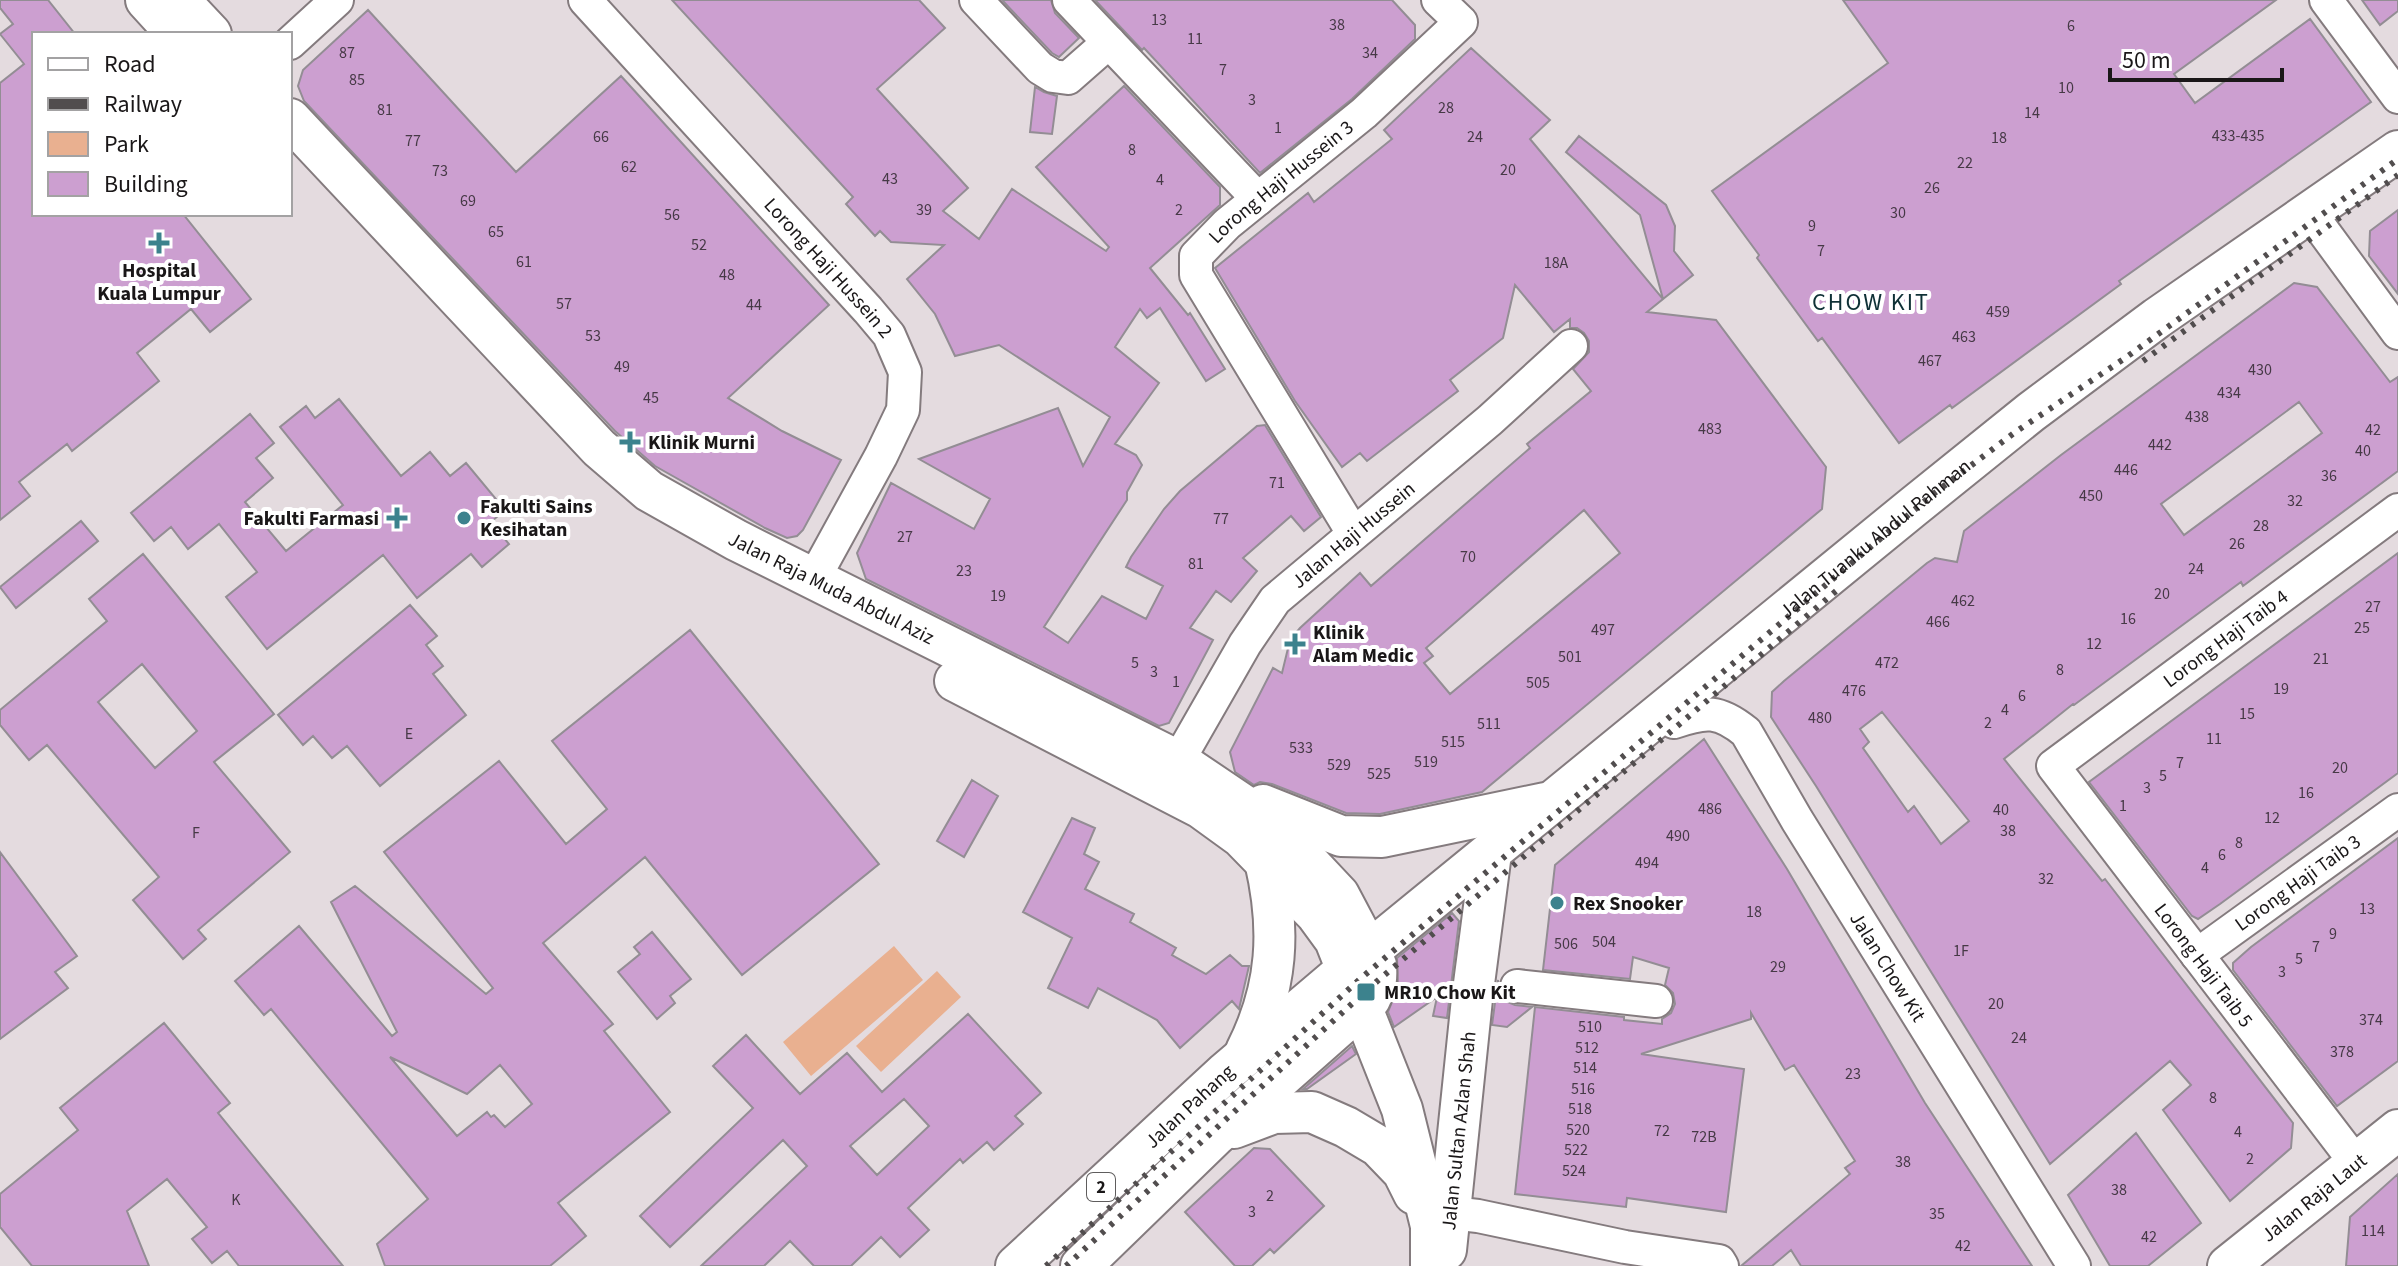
<svg xmlns="http://www.w3.org/2000/svg" width="2398" height="1266" font-family="'Source Sans 3',sans-serif">
  <style>
    .green { fill: #e9b090 }
    .building { fill: #cc9fd0; stroke: #938d94; stroke-width: 2; fill-rule: evenodd }
    .lines { fill: none; stroke-linecap: round; stroke-linejoin: round }
    .minor-casing { stroke: #847b7e; stroke-width: 36 }
    .major-casing { stroke: #847b7e; stroke-width: 44 }
    .minor { stroke: #fff; stroke-width: 32 }
    .major { stroke: #fff; stroke-width: 40 }
    .rail { stroke: #514d4e; stroke-width: 6; stroke-dasharray: 4 8; stroke-linecap: butt }
    .poi-dot { fill: #3c828d; stroke: #fff; stroke-width: 3 }
    .labels { text-anchor: middle; stroke-width: 8; stroke-linejoin: round; paint-order: stroke }
    .number-label { font-size: 16px; fill: #463946 }
    .shield { fill: #fff; stroke: #5f5d5d; stroke-width: 2 }
    .shield-label { font-size: 18px; font-weight: bold; fill: #1a1718 }
    .street-label { font-size: 20px; fill: #1a1718; stroke: #fff }
    .poi-label { font-size: 20px; font-weight: bold; fill: #1a1718; stroke: #fff; text-anchor: start }
    .quarter-label { font-size: 24px; letter-spacing: 2px; fill: #0f3136; stroke: #fff }
  </style>
  <rect width="100%" height="100%" fill="#e4dbdf"/>
  <path class="green" d="M894 946 923 980 811 1076 783 1042Z
    M937 971 961 997 881 1072 856 1046Z"/>
  <path class="building" d="M0 0H48L75 34H34V214H183L251 299 210 332 191 309 137 353 159 381 72 451 67 444 19 482 30 496 0 520V83L24 64 0 34 13 24 0 8Z
    M672 0H919L945 28 877 89 968 188 943 211 979 239 1012 189 1106 251 1109 247 1036 167 1124 86 1220 187V205L1150 268 1188 315 1190 313 1225 369 1206 381 1160 308 1147 318 1140 309 1115 347 1159 383 1115 444 1136 455 1142 465 1127 492V500L1044 627 1068 643 1102 596 1146 619 1163 586 1126 567 1131 557 1164 509 1180 491 1257 426 1265 425 1321 517 1304 531 1291 516 1243 558 1257 571 1231 602 1216 591 1190 628 1213 640 1169 723 1159 726 866 579 857 553 891 483 974 529 990 499 919 459 1058 408 1083 466 1110 417 999 345 955 356 935 314 907 279 944 245 891 242 880 231 875 236 846 204 853 197Z
    M1002 0H1051L1055 13 1079 38 1059 57 1052 53Z
    M1095 0H1392L1415 25V39L1352 99 1260 173 1144 48 1142 50Z
    M1843 0H2276L2174 74 2195 103 2310 19 2371 102 2119 281 2121 284 1952 408 1950 405 1899 443 1822 338 1818 341 1757 258 1759 255 1712 191 1888 63Z
    M2362 0H2398V11L2380 25Z
    M368 10 516 172 621 76 829 305 728 398 782 431 841 460 803 530 797 536 787 538 765 528 655 466 615 431 304 101 298 86 303 70Z
    M1471 48 1550 120 1530 139 1663 299 1647 312 1716 320 1826 467 1822 509 1482 792 1380 814 1346 813 1272 784 1260 782 1254 785 1235 772 1230 752 1273 668 1282 673 1290 640 1300 628 1360 573 1371 586 1530 448 1527 444 1591 391 1573 369 1589 352V341L1584 333 1577 328H1570V319L1554 332 1515 285 1503 338 1450 380 1458 391 1367 461 1360 453 1342 467 1295 401 1215 268 1308 193 1314 202 1392 139 1384 130ZM1584 510 1620 553 1450 694 1424 663 1433 656 1426 648Z
    M1035 87 1044 92 1057 96 1052 134 1030 132Z
    M1579 136 1666 205 1675 226 1674 251 1693 275 1663 299 1640 215 1566 152Z
    M2398 210V294L2369 256 2370 231Z
    M2294 283 2317 287 2390 382 2398 377V471L2243 586 2241 582 2074 705 2073 704 2004 759 2102 881 2105 879 2293 1123 2291 1148 2230 1201 2163 1110 2191 1085 2170 1061 2050 1164 1816 786 1771 717 1772 692 1784 681 1927 563 1935 558 1957 562 1964 531 2061 455ZM2299 402 2322 433 2184 535 2161 504ZM1882 712 1969 821 1941 844 1914 806 1908 812 1863 748 1869 742 1860 729Z
    M339 399 401 476 430 452 450 476 466 463 505 510 491 522 509 544 482 567 471 554 417 598 383 555 267 649 226 597 257 572 219 524 188 549 171 527 154 541 131 513 250 414 274 443 256 458 273 478 245 502 286 551 343 505 280 427 306 406 315 418Z
    M81 521 98 541 16 608 0 587Z
    M2398 553V773L2220 904 2198 919 2192 916 2089 782Z
    M143 554 274 714 214 762 290 852 198 930 206 939 183 959 133 900 159 877 47 745 29 760 0 725V710L107 621 89 599ZM142 664 197 731 155 768 98 702Z
    M410 605 437 636 426 645 443 666 433 674 466 715 380 786 347 746 332 758 313 736 303 745 278 715Z
    M690 630 879 864 742 975 645 857 543 943 613 1024 604 1031 670 1112 558 1203 586 1236 550 1266H385L377 1244 428 1199 271 1009 264 1015 235 981 299 926 392 1036 397 1032 331 902 355 886 486 994 493 988 384 852 499 761 566 844 607 809 552 741ZM390 1057 467 1094 500 1065 532 1104 505 1127 494 1115 491 1117 487 1112 457 1136Z
    M1704 739 1787 869 1925 1103 2032 1266H1801L1791 1250 1772 1266H1741L1850 1174 1845 1168 1855 1161 1794 1065 1785 1070 1751 1013V1019L1641 1054 1744 1069 1726 1212 1627 1198 1626 1207 1515 1194 1535 1007 1624 1017V1020L1662 1024V1019L1671 1013 1675 1004 1673 993 1665 985 1669 968 1633 957 1630 979 1543 970 1555 865Z
    M972 780 998 796 964 857 937 841Z
    M1072 818 1095 828 1084 854 1099 862 1085 889 1134 914 1130 922 1176 948 1172 955 1206 974 1230 955 1242 966H1249L1239 1009 1232 1001 1180 1048 1157 1020 1098 988 1088 1008 1048 988 1072 938 1023 912Z
    M2398 838V1061L2337 1106 2233 970V963L2251 947Z
    M0 852 77 956 55 972 68 988 0 1039Z
    M1452 913 1459 921 1447 1018 1433 1016 1437 997 1394 1027 1388 1012 1398 987 1397 958Z
    M652 932 691 979 670 996 675 1003 657 1019 618 972 640 954 634 947Z
    M1498 980 1499 993 1505 1001 1515 1005 1532 1007 1507 1027 1492 1025Z
    M968 1014 1041 1093 1015 1116 1023 1124 994 1150 987 1142 963 1163 960 1159 908 1208 929 1230 900 1257 881 1237 851 1266H814L790 1241 764 1266H701L807 1166 783 1140 670 1247 640 1216 753 1108 713 1066 746 1035 800 1094 847 1053 882 1092ZM904 1099 929 1126 877 1175 850 1146Z
    M164 1023 230 1103 218 1113 343 1266H239L227 1251 212 1263 192 1239 207 1227 167 1179 127 1211 149 1266H32L0 1227V1194L78 1130 60 1108Z
    M1352 1046 1356 1054 1307 1089H1303Z
    M2136 1133 2201 1223 2148 1266H2110L2068 1195Z
    M1254 1148 1270 1149 1324 1206 1274 1253 1270 1249 1252 1266H1235L1185 1212Z
    M2398 1174V1266H2346L2350 1217Z"/>
  <g class="lines">
    <g class="minor-casing">
      <g id="minor">
        <path id="s1" d="M585 0 868 310 889 335 905 372 903 410 881 456 813 580"/>
        <path d="M976 0 1040 68 1053 76 1068 78 1109 42"/>
        <path d="M1069 0 1258 199"/>
        <path d="M2326 0 2398 97"/>
        <path d="M290 43 337 0"/>
        <path d="M2310 213 2398 333"/>
        <path id="s2" d="M1353 533 1196 275V256L1227 224 1364 113 1461 22 1438 0"/>
        <path id="s3" d="M1674 722C1706 711 1719 710 1746 732L1797 820 2074 1266"/>
        <path id="s4" d="M1178 761 1245 644 1275 600 1490 420 1571 346"/>
        <path id="s5" d="M2197 955 2398 810"/>
        <path d="M1517 986 1656 1001"/>
        <path id="s6" d="M2356 1163 2053 766 2398 510"/>
        <path d="M1451 1213 1478 1216 1625 1247 1719 1261 1722 1266"/>
      </g>
    </g>
    <g class="major-casing">
      <g id="major">
        <path d="M146 0 177 34"/>
        <path d="M179 0 211 34"/>
        <path id="s7" d="M290 119 599 448 649 491 736 540 1178 761 1261 817 1293 846 1339 895 1376 965C1377 978 1376 987 1370 999L1216 1135 1081 1266"/>
        <path d="M955 681 1201 808 1241 837 1316 914 1335 940 1402 1109 1431 1226V1266"/>
        <path d="M1263 805 1341 836 1382 837 1545 803"/>
        <path d="M1246 1051C1278 988 1281 929 1265 861"/>
        <path d="M1234 1128 1274 1113 1312 1112 1346 1127 1378 1146 1403 1172 1414 1194"/>
        <path id="s8" d="M1446 1250 1472 999 1491 853"/>
        <path id="s9" d="M1016 1266 1226 1072 1346 970 1913 507 2031 412 2157 318 2398 151"/>
        <path id="s10" d="M2228 1266 2398 1130"/>
      </g>
    </g>
    <use href="#minor" class="minor"/>
    <use href="#major" class="major"/>
    <path class="rail" d="M2143 361 2398 175
      M1046 1266 1360 979 1932 495 2014 433 2128 356 2398 159
      M1066 1266 1368 989 1842 586"/>
  </g>
  <g class="poi-dot">
    <path d="M155 231h8v8h8v8h-8v8h-8v-8h-8v-8h8z"/>
    <path d="M626 430h8v8h8v8h-8v8h-8v-8h-8v-8h8z"/>
    <path d="M393 506h8v8h8v8h-8v8h-8v-8h-8v-8h8z"/>
    <circle cx="464" cy="518" r="8"/>
    <path d="M1291 632h8v8h8v8h-8v8h-8v-8h-8v-8h8z"/>
    <circle cx="1557" cy="903" r="8"/>
    <rect x="1356" y="982" width="20" height="20" rx="4"/>
  </g>
  <g class="labels">
    <g class="number-label">
      <text x="1159" y="25">13</text>
      <text x="1337" y="30">38</text>
      <text x="2071" y="31">6</text>
      <text x="1195" y="44">11</text>
      <text x="347" y="58">87</text>
      <text x="1370" y="58">34</text>
      <text x="1223" y="75">7</text>
      <text x="357" y="85">85</text>
      <text x="2066" y="93">10</text>
      <text x="1252" y="105">3</text>
      <text x="1446" y="113">28</text>
      <text x="385" y="115">81</text>
      <text x="2032" y="118">14</text>
      <text x="1278" y="133">1</text>
      <text x="2238" y="141">433-435</text>
      <text x="601" y="142">66</text>
      <text x="1475" y="142">24</text>
      <text x="1999" y="143">18</text>
      <text x="413" y="146">77</text>
      <text x="1132" y="155">8</text>
      <text x="1965" y="168">22</text>
      <text x="629" y="172">62</text>
      <text x="1508" y="175">20</text>
      <text x="440" y="176">73</text>
      <text x="890" y="184">43</text>
      <text x="1160" y="185">4</text>
      <text x="1932" y="193">26</text>
      <text x="468" y="206">69</text>
      <text x="924" y="215">39</text>
      <text x="1179" y="215">2</text>
      <text x="1898" y="218">30</text>
      <text x="672" y="220">56</text>
      <text x="1812" y="231">9</text>
      <text x="496" y="237">65</text>
      <text x="699" y="250">52</text>
      <text x="1821" y="256">7</text>
      <text x="524" y="267">61</text>
      <text x="1556" y="268">18A</text>
      <text x="727" y="280">48</text>
      <text x="564" y="309">57</text>
      <text x="754" y="310">44</text>
      <text x="1998" y="317">459</text>
      <text x="593" y="341">53</text>
      <text x="1964" y="342">463</text>
      <text x="1930" y="366">467</text>
      <text x="622" y="372">49</text>
      <text x="2260" y="375">430</text>
      <text x="2229" y="398">434</text>
      <text x="651" y="403">45</text>
      <text x="2197" y="422">438</text>
      <text x="1710" y="434">483</text>
      <text x="2373" y="435">42</text>
      <text x="2160" y="450">442</text>
      <text x="2363" y="456">40</text>
      <text x="2126" y="475">446</text>
      <text x="2329" y="481">36</text>
      <text x="1277" y="488">71</text>
      <text x="2091" y="501">450</text>
      <text x="2295" y="506">32</text>
      <text x="1221" y="524">77</text>
      <text x="2261" y="531">28</text>
      <text x="905" y="542">27</text>
      <text x="2237" y="549">26</text>
      <text x="1468" y="562">70</text>
      <text x="1196" y="569">81</text>
      <text x="2196" y="574">24</text>
      <text x="964" y="576">23</text>
      <text x="2162" y="599">20</text>
      <text x="998" y="601">19</text>
      <text x="1963" y="606">462</text>
      <text x="2373" y="612">27</text>
      <text x="2128" y="624">16</text>
      <text x="1938" y="627">466</text>
      <text x="2362" y="633">25</text>
      <text x="1603" y="635">497</text>
      <text x="2094" y="649">12</text>
      <text x="1570" y="662">501</text>
      <text x="2321" y="664">21</text>
      <text x="1135" y="668">5</text>
      <text x="1887" y="668">472</text>
      <text x="2060" y="675">8</text>
      <text x="1154" y="677">3</text>
      <text x="1176" y="687">1</text>
      <text x="1538" y="688">505</text>
      <text x="2281" y="694">19</text>
      <text x="1854" y="696">476</text>
      <text x="2022" y="701">6</text>
      <text x="2005" y="715">4</text>
      <text x="2247" y="719">15</text>
      <text x="1820" y="723">480</text>
      <text x="1988" y="728">2</text>
      <text x="1489" y="729">511</text>
      <text x="409" y="739">E</text>
      <text x="2214" y="744">11</text>
      <text x="1453" y="747">515</text>
      <text x="1301" y="753">533</text>
      <text x="1426" y="767">519</text>
      <text x="2180" y="768">7</text>
      <text x="1339" y="770">529</text>
      <text x="2340" y="773">20</text>
      <text x="1379" y="779">525</text>
      <text x="2163" y="781">5</text>
      <text x="2147" y="793">3</text>
      <text x="2306" y="798">16</text>
      <text x="2123" y="811">1</text>
      <text x="1710" y="814">486</text>
      <text x="2001" y="815">40</text>
      <text x="2272" y="823">12</text>
      <text x="2008" y="836">38</text>
      <text x="196" y="838">F</text>
      <text x="1678" y="841">490</text>
      <text x="2239" y="848">8</text>
      <text x="2222" y="860">6</text>
      <text x="1647" y="868">494</text>
      <text x="2205" y="873">4</text>
      <text x="2046" y="884">32</text>
      <text x="2367" y="914">13</text>
      <text x="1754" y="917">18</text>
      <text x="2333" y="939">9</text>
      <text x="1604" y="947">504</text>
      <text x="1566" y="949">506</text>
      <text x="2316" y="952">7</text>
      <text x="1961" y="956">1F</text>
      <text x="2299" y="964">5</text>
      <text x="1778" y="972">29</text>
      <text x="2282" y="977">3</text>
      <text x="1996" y="1009">20</text>
      <text x="2371" y="1025">374</text>
      <text x="1590" y="1032">510</text>
      <text x="2019" y="1043">24</text>
      <text x="1587" y="1053">512</text>
      <text x="2342" y="1057">378</text>
      <text x="1585" y="1073">514</text>
      <text x="1853" y="1079">23</text>
      <text x="1583" y="1094">516</text>
      <text x="2213" y="1103">8</text>
      <text x="1580" y="1114">518</text>
      <text x="1578" y="1135">520</text>
      <text x="1662" y="1136">72</text>
      <text x="2238" y="1137">4</text>
      <text x="1704" y="1142">72B</text>
      <text x="1576" y="1155">522</text>
      <text x="2250" y="1164">2</text>
      <text x="1903" y="1167">38</text>
      <text x="1574" y="1176">524</text>
      <text x="2119" y="1195">38</text>
      <text x="1270" y="1201">2</text>
      <text x="236" y="1205">K</text>
      <text x="1252" y="1217">3</text>
      <text x="1937" y="1219">35</text>
      <text x="2373" y="1236">114</text>
      <text x="2149" y="1242">42</text>
      <text x="1963" y="1251">42</text>
    </g>
    <rect class="shield" x="1087" y="1173" width="28" height="28" rx="6"/>
    <g class="shield-label">
      <text x="1101" y="1193">2</text>
    </g>
    <g class="street-label">
      <text dy="7" stroke="none"><textPath href="#s2" startOffset="434">Lorong Haji Hussein 3</textPath></text>
      <text dy="7" stroke="none"><textPath href="#s1" startOffset="362">Lorong Haji Hussein 2</textPath></text>
      <text dy="7" stroke="none"><textPath href="#s4" startOffset="290">Jalan Haji Hussein</textPath></text>
      <text dy="7" stroke="none"><textPath href="#s9" startOffset="1126">Jalan Tuanku Abdul Rahman</textPath></text>
      <text dy="7" stroke="none"><textPath href="#s7" startOffset="724">Jalan Raja Muda Abdul Aziz</textPath></text>
      <text dy="7" stroke="none"><textPath href="#s6" startOffset="714">Lorong Haji Taib 4</textPath></text>
      <text dy="7" stroke="none"><textPath href="#s5" startOffset="124">Lorong Haji Taib 3</textPath></text>
      <text transform="translate(2204 965) rotate(53)" y="7">Lorong Haji Taib 5</text>
      <text dy="7" stroke="none"><textPath href="#s3" startOffset="352">Jalan Chow Kit</textPath></text>
      <text dy="7" stroke="none"><textPath href="#s9" startOffset="236">Jalan Pahang</textPath></text>
      <text dy="7" stroke="none"><textPath href="#s8" startOffset="120">Jalan Sultan Azlan Shah</textPath></text>
      <text dy="7" stroke="none"><textPath href="#s10" startOffset="110">Jalan Raja Laut</textPath></text>
    </g>
    <g class="poi-label">
      <text x="159" y="277" text-anchor="middle">Hospital<tspan x="159" dy="23">Kuala Lumpur</tspan></text>
      <text x="648" y="449">Klinik Murni</text>
      <text x="480" y="513">Fakulti Sains<tspan x="480" dy="23">Kesihatan</tspan></text>
      <text x="379" y="525" text-anchor="end">Fakulti Farmasi</text>
      <text x="1313" y="639">Klinik<tspan x="1313" dy="23">Alam Medic</tspan></text>
      <text x="1573" y="910">Rex Snooker</text>
      <text x="1384" y="999">MR10 Chow Kit</text>
    </g>
    <g class="quarter-label">
      <text x="1871" y="310">CHOW KIT</text>
    </g>
  </g>
  <rect x="32" y="32" width="260" height="184" fill="#ffffff" stroke="#a3a2a3" stroke-width="2"/>
  <rect x="48" y="58" width="40" height="12" fill="#ffffff" stroke="#a3a2a3" stroke-width="2"/>
  <text x="104" y="72" font-size="24" fill="#1a1718">Road</text>
  <rect x="48" y="98" width="40" height="12" fill="#514d4e" stroke="#a3a2a3" stroke-width="2"/>
  <text x="104" y="112" font-size="24" fill="#1a1718">Railway</text>
  <rect x="48" y="132" width="40" height="24" fill="#e9b090" stroke="#a3a2a3" stroke-width="2"/>
  <text x="104" y="152" font-size="24" fill="#1a1718">Park</text>
  <rect x="48" y="172" width="40" height="24" fill="#cc9fd0" stroke="#a3a2a3" stroke-width="2"/>
  <text x="104" y="192" font-size="24" fill="#1a1718">Building</text>
  <path d="M2110 68v12h172v-12" fill="none" stroke="#1a1718" stroke-width="4"/>
  <text x="2122" y="68" font-size="24" fill="#1a1718" stroke="#ffffff" stroke-width="6" paint-order="stroke">50 m</text>
</svg>
